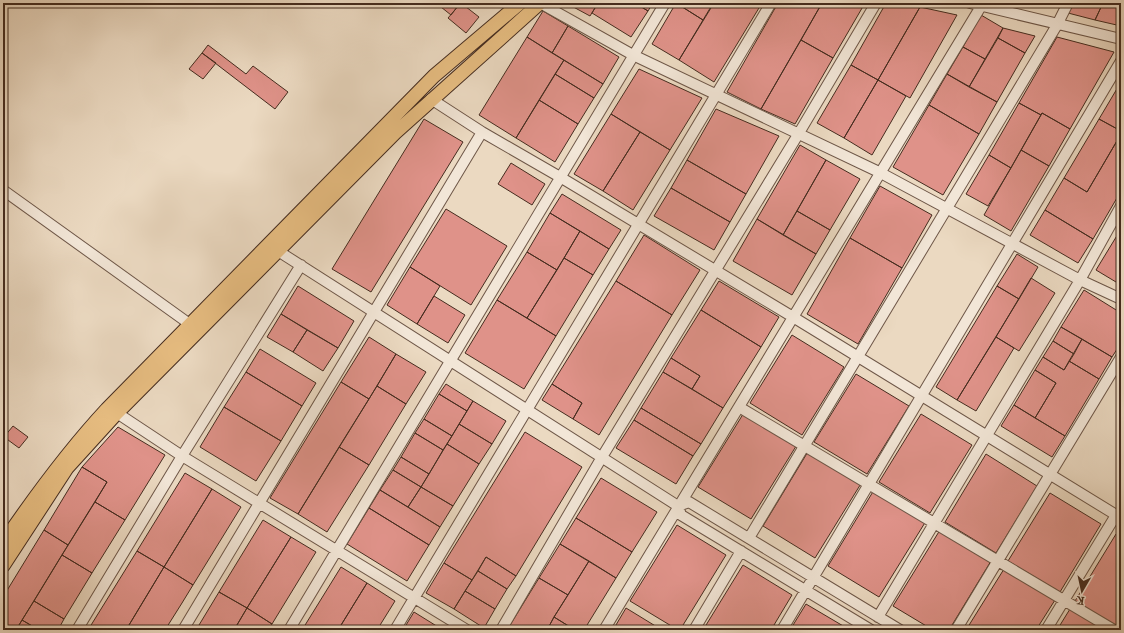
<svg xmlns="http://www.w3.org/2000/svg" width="1124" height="633" font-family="'IM FELL Great Primer',serif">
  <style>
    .building { fill: #df9289; stroke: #452c1f }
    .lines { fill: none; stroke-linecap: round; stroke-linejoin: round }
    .minor-casing { stroke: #6e5748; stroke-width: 12 }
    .major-casing { stroke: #452c1f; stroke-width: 15 }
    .minor { stroke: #f2e6d7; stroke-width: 10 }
    .major { stroke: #e6bc80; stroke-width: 13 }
  </style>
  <rect width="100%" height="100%" fill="#ebd9c1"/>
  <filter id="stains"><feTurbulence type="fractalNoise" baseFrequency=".005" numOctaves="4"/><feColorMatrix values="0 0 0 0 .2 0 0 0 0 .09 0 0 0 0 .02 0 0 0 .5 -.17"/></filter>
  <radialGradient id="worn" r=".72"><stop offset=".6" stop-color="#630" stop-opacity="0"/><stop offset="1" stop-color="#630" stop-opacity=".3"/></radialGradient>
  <path class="building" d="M436 3H460L451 15Z
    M461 3 479 17 466 33 448 18Z
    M566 3H598L590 16Z
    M598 3H635L648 11 631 37 592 13Z
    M635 3H653L648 11Z
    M676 3H709L712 5 703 20Z
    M676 3 703 20 679 60 652 44Z
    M714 3H762L714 82 679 60Z
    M778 3H822L761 109 727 92Z
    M822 3H865L833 58 801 40Z
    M886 3H913L920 7 878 80 851 65Z
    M1073 3H1103L1095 20 1068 13Z
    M1103 3H1121V26L1095 20Z
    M920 7 957 15 910 98 878 80Z
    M543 11 568 26 552 53 527 37Z
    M981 15 1003 28 985 59 963 47Z
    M568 26 619 57 603 84 552 53Z
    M1003 28 1035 36 1025 53 998 38Z
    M527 37 564 60 516 138 479 115Z
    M1057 37 1114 52 1070 129 1042 113 1041 115 1019 103Z
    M998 38 1025 53 997 102 969 87Z
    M801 40 833 58 795 124 761 109Z
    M208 45 246 74 253 66 288 92 275 109 202 53Z
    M963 47 985 59 969 87 947 74Z
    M202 53 216 63 203 79 189 69Z
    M564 60 603 84 594 98 555 74Z
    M851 65 878 80 844 138 817 123Z
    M639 69 702 98 670 150 611 114Z
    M555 74 594 98 578 124 539 100Z
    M947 74 997 102 979 134 929 105Z
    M878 80 906 96 872 155 844 138Z
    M1121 82V131L1099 119Z
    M539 100 578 124 555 162 516 138Z
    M1019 103 1041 115 1011 168 989 155Z
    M929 105 979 134 943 195 893 167Z
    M716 109 779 136 746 194 687 160Z
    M1042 113 1070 129 1049 166 1021 150Z
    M611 114 640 132 603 191 574 174Z
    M424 119 463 142 371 292 332 269Z
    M1099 119 1121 131V134L1087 192 1064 178Z
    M640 132 670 150 633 210 603 191Z
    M1121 134V191L1093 239 1045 210 1064 178 1087 192Z
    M800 145 826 160 783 235 757 219Z
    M1021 150 1049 166 1011 231 984 215Z
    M989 155 1011 168 988 206 966 194Z
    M687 160 746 194 730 222 671 188Z
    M826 160 860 179 830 230 797 211Z
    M511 163 545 184 532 205 498 184Z
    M880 186 932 215 902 268 850 238Z
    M671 188 730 222 714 250 654 216Z
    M562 194 621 230 609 249 550 213Z
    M446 209 507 246 471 305 410 267Z
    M1045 210 1093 239 1078 263 1030 235Z
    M797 211 830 230 816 254 783 235Z
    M550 213 580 231 557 270 527 252Z
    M757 219 816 254 792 295 733 261Z
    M1121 229V285L1096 270Z
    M580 231 609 249 593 275 564 258Z
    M644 235 700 270 672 315 616 281Z
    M850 238 902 268 858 344 807 314Z
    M527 252 557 270 527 318 497 300Z
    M1017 254 1038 267 1019 299 997 286Z
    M564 258 593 275 556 336 527 318Z
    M410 267 440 286 417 324 387 305Z
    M1031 278 1055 293 1019 351 996 337Z
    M616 281 672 315 599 435 573 419 582 403 552 384Z
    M719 281 779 317 761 347 701 310Z
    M298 286 354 321 338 348 281 314Z
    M997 286 1019 299 957 400 936 387Z
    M1084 290 1121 313V343L1112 357 1061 327Z
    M434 296 465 315 448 343 417 324Z
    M497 300 556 336 524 389 465 353Z
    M701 310 761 347 723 408 692 389 700 376 671 358Z
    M281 314 307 330 293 352 267 337Z
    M1061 327 1082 339 1074 354 1053 341Z
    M307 330 338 348 323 371 293 352Z
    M792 335 844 367 802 435 750 403Z
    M369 337 396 354 369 399 341 382Z
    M996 337 1014 348 976 411 957 400Z
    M1082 339 1112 357 1099 379 1069 361Z
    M1053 341 1074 354 1064 370 1043 357Z
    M260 349 316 383 302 406 246 372Z
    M396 354 426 372 406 404 377 386Z
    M1043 357 1064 370 1069 361 1099 379 1065 436 1035 418 1056 383 1035 370Z
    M671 358 700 376 692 389 663 372Z
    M1035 370 1056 383 1035 418 1014 405Z
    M246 372 302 406 281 441 224 407Z
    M663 372 723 408 701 444 641 408Z
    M856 374 909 406 867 474 814 442Z
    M341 382 369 399 298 514 270 498Z
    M446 384 473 401 467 411 439 394Z
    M552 384 582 403 573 419 542 400Z
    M377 386 406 404 369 465 339 447Z
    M439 394 467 411 452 436 424 419Z
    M473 401 506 421 492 444 459 424Z
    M1014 405 1065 436 1052 457 1001 426Z
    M224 407 281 441 256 481 200 447Z
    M641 408 701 444 693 456 634 420Z
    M745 411 798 443 751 519 698 487Z
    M921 414 972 445 930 513 879 482Z
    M424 419 452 436 443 450 415 433Z
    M634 420 693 456 676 484 616 448Z
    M459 424 492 444 479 464 447 444Z
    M13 426 28 437 19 448 4 437Z
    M118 427 165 455 125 520 95 502 107 482 82 467Z
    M525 432 582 467 516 576 486 557 472 580 444 563Z
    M415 433 443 450 429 474 401 457Z
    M447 444 479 464 453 506 421 487Z
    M339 447 369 465 327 532 298 514Z
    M809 450 862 482 815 558 763 526Z
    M986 454 1037 486 996 553 945 522Z
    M401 457 429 474 421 487 393 470Z
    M82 467 107 482 68 545 44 530Z
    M393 470 421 487 408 507 380 490Z
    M185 473 212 489 164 567 137 551Z
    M601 478 657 512 632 552 576 518Z
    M421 487 453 506 440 527 408 507Z
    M212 489 241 507 193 585 164 567Z
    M380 490 440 527 429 545 369 508Z
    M874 490 926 521 879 597 828 566Z
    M1050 493 1101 524 1060 592 1008 561Z
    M95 502 125 520 92 573 62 555Z
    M369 508 429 545 407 581 347 544Z
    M576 518 632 552 616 578 560 544Z
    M263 520 291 537 247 608 219 592Z
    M677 525 726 555 680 630H678L630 601Z
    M44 530 68 545 16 630H3V597Z
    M940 530 991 561 949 630H933L893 606Z
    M1116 534 1121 537V629L1075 601Z
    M291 537 316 552 272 624 247 608Z
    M560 544 589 561 568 595 539 578Z
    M137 551 164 567 126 630H88Z
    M62 555 92 573 64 619 34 601Z
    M486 557 516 576 507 589 478 571Z
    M589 561 616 578 584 630H575L554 617Z
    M444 563 472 580 454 609 426 593Z
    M743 565 792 595 771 630H703Z
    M164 567 193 585 182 603 165 630H126Z
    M341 567 367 583 338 630H302Z
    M1004 569 1055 600 1036 630H966Z
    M478 571 507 589 495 609 465 591Z
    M539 578 568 595 554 617 547 630H507Z
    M367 583 395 601 377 630H338Z
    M465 591 495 609 484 628 454 609Z
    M219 592 247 608 234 630H196Z
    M34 601 64 619 58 630H39L22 620Z
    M806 604 850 630H790Z
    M247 608 272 624 268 630H234Z
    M626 608 662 630H613Z
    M1070 609 1104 630H1057Z
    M414 612 443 630H403Z
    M554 617 575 630H547Z
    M22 620 39 630H16Z"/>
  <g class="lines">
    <g class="minor-casing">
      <path id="minor" d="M540 3 633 55 879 172 1080 280 1121 299
        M970 3 1121 39
        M431 99 482 132 560 177 793 317 1121 518
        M3 190 191 325
        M278 251 678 506 681 515 871 630
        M739 407 1114 630
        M117 413 182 456 467 630
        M678 506 689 502 900 630
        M749 538 1057 25 1068 3
        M878 617 1080 280 1121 206
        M77 630 182 456 301 265
        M183 630 482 132
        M289 630 665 3
        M395 630 771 3
        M501 630 602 457 799 133 876 3
        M604 630 983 3
        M694 630 741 551
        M782 630 1121 61
        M956 630 1121 357
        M1046 630 1116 515"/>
    </g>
    <g class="major-casing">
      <path id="major" d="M3 543C35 496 68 451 107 409L434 76 520 3
        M3 566 67 468 117 413 395 133 540 3"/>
    </g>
    <use href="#minor" class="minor"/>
    <use href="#major" class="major"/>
  </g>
  <rect width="1124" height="633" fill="none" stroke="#ebd9c1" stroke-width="16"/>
  <rect x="4" y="4" width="1116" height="625" fill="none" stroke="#452c1f" stroke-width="2"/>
  <rect x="8" y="8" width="1108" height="617" fill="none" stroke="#452c1f"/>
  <g transform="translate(1082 591) rotate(189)" stroke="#f2e6d7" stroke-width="3" paint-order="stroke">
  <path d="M0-3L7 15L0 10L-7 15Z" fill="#452c1f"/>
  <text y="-6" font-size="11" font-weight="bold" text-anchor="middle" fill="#452c1f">K</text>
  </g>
  <rect width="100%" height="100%" filter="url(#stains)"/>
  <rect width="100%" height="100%" fill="url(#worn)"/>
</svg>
